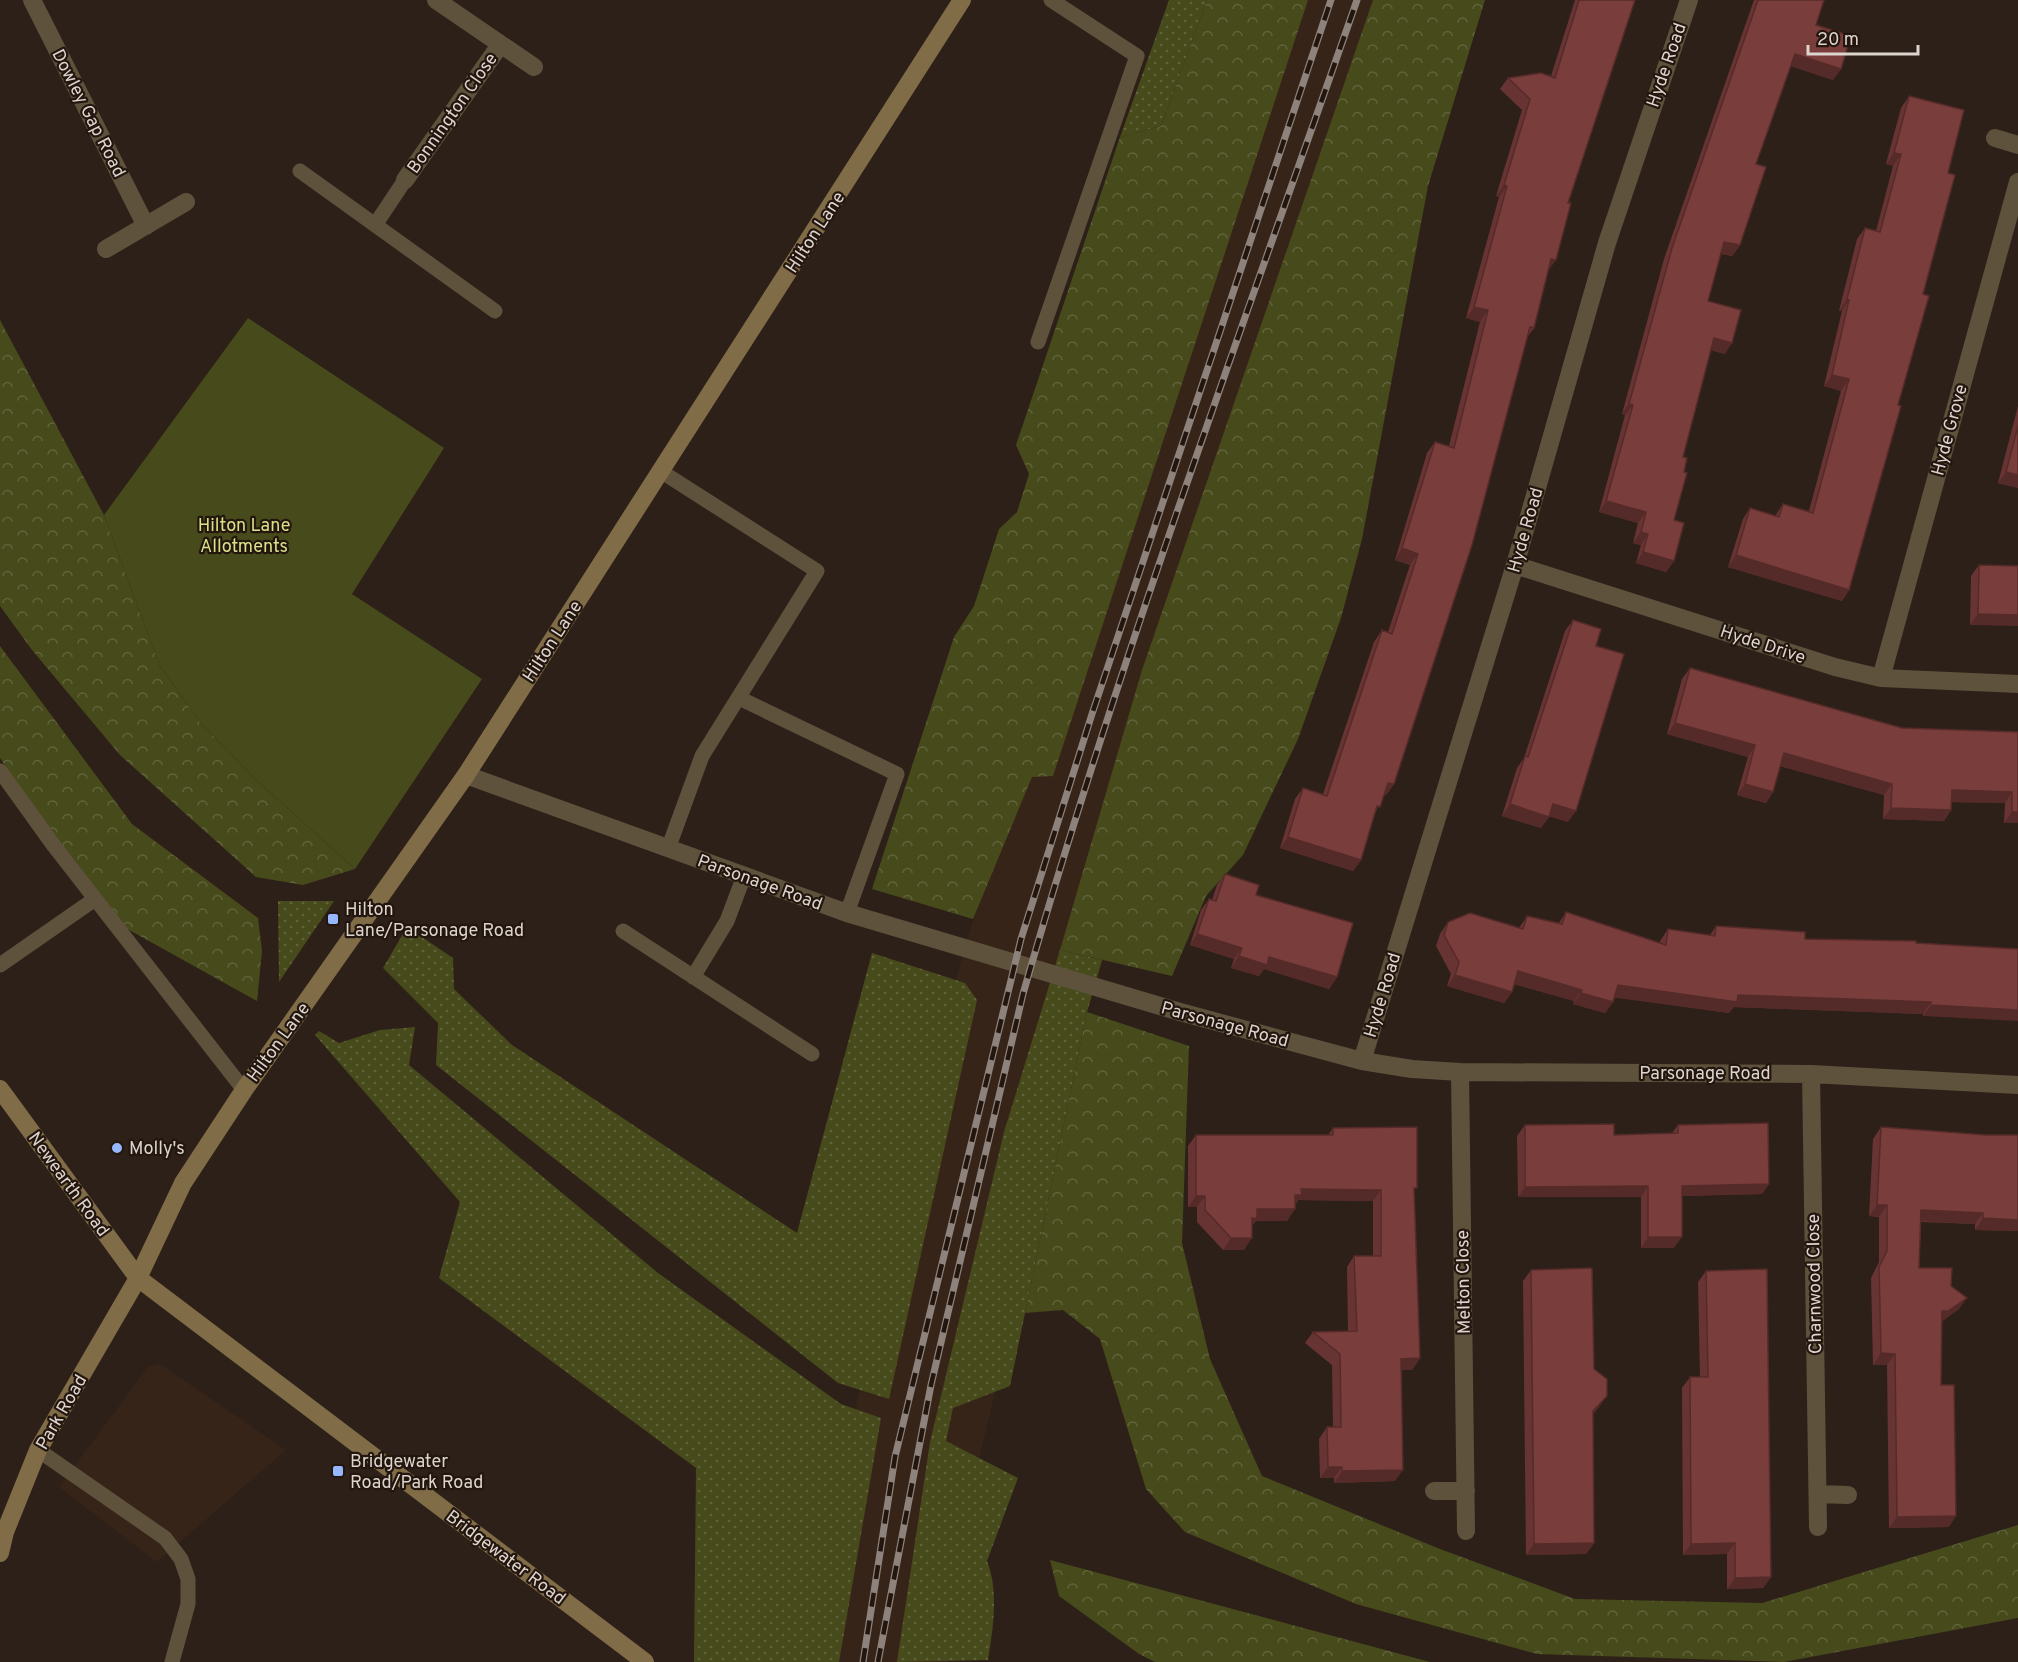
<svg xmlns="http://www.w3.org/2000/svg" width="2018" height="1662" font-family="Overpass,sans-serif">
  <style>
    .built { fill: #372418 }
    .grass { fill: url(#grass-dots) }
    .forest { fill: url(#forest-crowns) }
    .green { fill: #474a1b }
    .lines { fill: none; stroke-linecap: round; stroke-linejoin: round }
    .lane { stroke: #5e523c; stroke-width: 15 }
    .street { stroke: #5e523c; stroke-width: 18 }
    .secondary { stroke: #806d48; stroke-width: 18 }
    .rail-casing { stroke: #8e837c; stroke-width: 7 }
    .rail { stroke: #23160e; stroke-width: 4.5; stroke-dasharray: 14; stroke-linecap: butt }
    .wall { fill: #683433 }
    .shaded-wall { fill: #552b29 }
    .building { fill: #793d3b; stroke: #552b29; stroke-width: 1.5 }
    .poi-dot { fill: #96b6fd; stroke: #23160e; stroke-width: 2 }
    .labels { text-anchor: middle; stroke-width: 4.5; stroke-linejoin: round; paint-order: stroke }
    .street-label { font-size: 18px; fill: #ddd4ce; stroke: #23160e }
    .park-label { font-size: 18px; fill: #dae186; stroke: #23160e }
    .poi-label { font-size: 18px; fill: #ddd4ce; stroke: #23160e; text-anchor: start }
  </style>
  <defs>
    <pattern id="grass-dots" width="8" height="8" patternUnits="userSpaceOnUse" patternTransform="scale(1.5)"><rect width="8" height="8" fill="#474a1b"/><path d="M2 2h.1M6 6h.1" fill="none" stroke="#61633b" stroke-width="1.8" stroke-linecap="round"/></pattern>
    <pattern id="forest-crowns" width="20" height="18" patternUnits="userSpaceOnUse" patternTransform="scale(1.5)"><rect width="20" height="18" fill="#474a1b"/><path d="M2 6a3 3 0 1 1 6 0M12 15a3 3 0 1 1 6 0" fill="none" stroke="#61633b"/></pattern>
  </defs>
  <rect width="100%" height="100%" fill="#2d2018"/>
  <path class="built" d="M1280 0H1399L1087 1012 979 1459 948 1662H809L857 1401 957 975 972 924Z
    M160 1364 286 1450 157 1562 59 1487 148 1367Z"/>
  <path class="grass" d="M1169 0H1207L1161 126 1120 137Z
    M278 901H334L279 982Z
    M407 927 453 958 454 989 512 1045 797 1233 872 953 965 983 977 1000 889 1399 838 1383 436 1065 438 1023 383 968Z
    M1060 950 1102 960 1087 1012 1010 1386 953 1408 946 1441 1018 1478 987 1561C999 1591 993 1629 988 1660L897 1662 930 1442 1004 1132Z
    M415 1027 409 1065 658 1273 841 1404 881 1418 839 1662H694L696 1468 439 1278 460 1202 315 1035 319 1031 339 1043 380 1030Z"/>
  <path class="forest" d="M1207 0H1308L1053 776 1032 777 973 919 872 889 954 637 974 606 999 529 1017 512 1029 474 1016 445 1120 137 1161 126Z
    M1373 0H1485L1428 186 1362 539 1341 618 1298 739 1243 855 1206 896 1172 976 1060 950 1142 670Z
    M0 320 104 515 160 666 199 721 254 778 355 869 303 885 256 877 120 755 32 650 0 606Z
    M0 646 132 824 258 918 262 951 257 1001 104 916 0 758Z
    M1087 1012 1189 1046 1182 1243 1210 1359 1262 1476 1440 1549 1575 1599 1762 1603 2018 1525V1618L1784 1662 1537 1654 1356 1604 1185 1532 1146 1489 1100 1339 1063 1310 1025 1313Z
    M1050 1560 1430 1662H1155L1139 1654 1059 1596Z"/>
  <path class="green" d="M248 318 444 448 352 594 482 679 355 869 254 778 199 721 160 666 104 515Z"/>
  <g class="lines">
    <path class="lane" d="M300 171 495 311
      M375 225 405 180
      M1038 342 1137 56 1051 0
      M662 472 817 571 702 756 668 849
      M739 698 897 774 847 913
      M0 771 54 846 244 1090
      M623 931 812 1054
      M0 965 95 899
      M693 977 727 921 744 876
      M38 1450 165 1538 181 1559 188 1579V1604L172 1662"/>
    <path class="street" d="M32 0 146 226
      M436 0 534 67
      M1995 138 2018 145
      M405 180 500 45
      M106 249 186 202
      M1515 565 1835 667 1881 678 2018 684
      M1881 678 2018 182
      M466 775 847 913 1180 1012 1362 1061 1412 1069 1460 1072 1811 1074 2018 1085
      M1362 1061 1515 565 1607 243 1689 0
      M1460 1072 1466 1531
      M1811 1074 1818 1527
      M1434 1491H1466
      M1818 1494 1848 1495"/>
    <path class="secondary" d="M0 1089 138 1278 645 1662
      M0 1553 5 1532 38 1450 138 1278 183 1183 244 1090 466 775 962 0"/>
    <g class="rail-casing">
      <path id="rail" d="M863 1662 895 1457 1021 939 1092 714 1331 0
        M878 1662 931 1385 1023 994C1119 658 1242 330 1357 0"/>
    </g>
    <use href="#rail" class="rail"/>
  </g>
  <path class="wall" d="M1575 0H1635L1568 203 1548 271 1534 328 1528 336 1394 784 1386 795H1384L1374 815 1361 860 1353 871 1280 848 1295 799 1303 788 1323 794 1374 642 1382 630 1388 632 1410 565 1395 560 1427 453 1435 442 1449 446 1480 322 1466 318 1499 197 1496 196 1522 110 1500 89 1508 78 1551 76Z
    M1754 0H1824L1816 25 1841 69 1833 80 1791 66 1756 164 1740 245 1732 256 1721 254 1708 301 1725 354 1711 350 1683 457 1684 472 1674 520V561L1666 572 1636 563 1641 545 1633 543 1638 523 1599 512 1625 415 1622 414 1664 259Z
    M1909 96 1948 173 1923 294 1898 405 1849 590 1842 601 1728 567 1743 519 1750 508 1775 516 1783 504 1809 511 1841 391 1824 386 1842 311H1839L1857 239 1865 228 1876 231 1893 166 1886 164 1901 108Z
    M2018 406V488L1998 483Z
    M1979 565 2018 566 1970 625 1971 576Z
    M1573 620 1596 646 1568 822 1549 816 1541 828 1502 816 1517 768 1524 758 1565 631Z
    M1690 668 1902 728 2018 732V823H2004L2005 803 1951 802V810L1944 821 1883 819 1884 795 1780 766 1773 792 1766 803 1737 795 1748 757 1667 734 1682 679Z
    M1225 874 1256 895 1337 977 1329 989 1264 969 1259 976 1231 968 1234 959 1190 945 1201 910 1209 899 1212 900 1217 885Z
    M1566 912 1660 943V941L1668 929 1710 935 1716 926 1805 939 1916 943 2018 949 1923 1016V1014L1734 1007 1729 1013 1615 997 1613 1002 1605 1013 1573 1004 1574 1001 1514 984 1512 992 1504 1003 1447 986 1451 974 1436 946 1440 934 1448 922 1519 928 1527 916 1559 923Z
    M1525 1125 1614 1135 1672 1133 1678 1125 1769 1184 1762 1194 1682 1196 1674 1248H1641V1197H1518L1517 1136Z
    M1881 1127 1986 1135H2018V1231L1975 1230V1224L1921 1222 1919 1268 1951 1286 1959 1309 1942 1321 1941 1385 1949 1527 1889 1528 1887 1365H1873L1871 1278 1879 1262V1217L1869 1216 1873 1139Z
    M1333 1128 1414 1192 1420 1358 1412 1370H1401L1395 1481 1334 1483V1478H1320L1319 1439 1327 1427H1333L1332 1365 1305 1343 1313 1332 1348 1331 1347 1267 1354 1256H1373V1201L1298 1200 1287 1221H1256L1252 1225 1244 1250H1223L1197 1222V1207H1188V1146L1196 1135H1328Z
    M1531 1270 1594 1369 1599 1407 1593 1414 1594 1543 1586 1554 1526 1555 1523 1281Z
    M1706 1271 1771 1577 1763 1588 1727 1589V1554L1683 1555 1682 1388 1690 1377H1700L1698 1282Z"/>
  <path class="shaded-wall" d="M1795 54 1841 69 1833 80 1787 65Z
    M1894 153 1901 154 1893 166 1886 164Z
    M1504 185 1507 186 1499 197 1496 196Z
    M1724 242 1740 245 1732 256 1716 253Z
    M1551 259 1556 260 1548 271Z
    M1847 299 1849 300 1842 311H1839Z
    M1474 307 1488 310 1480 322 1466 318Z
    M1714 338 1732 343 1725 354 1706 349Z
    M1832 375 1849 379 1841 391 1824 386Z
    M1629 404 1633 405 1625 415 1622 414Z
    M2006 472 2018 475V488L1998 483Z
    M1606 501 1646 512 1638 523 1599 512Z
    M1641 532 1648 534 1641 545 1633 543Z
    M1402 548 1418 554 1410 565 1395 560Z
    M1643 552 1674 561 1666 572 1636 563Z
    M1736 555 1849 590 1842 601 1728 567Z
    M1978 614 2018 615V626L1970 625Z
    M1675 723 1755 745 1748 757 1667 734Z
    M1784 753 1892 784 1884 795 1776 765Z
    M1388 783 1394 784 1386 795 1381 794Z
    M1745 784 1773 792 1766 803 1737 795Z
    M1952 790 2012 792 2005 803 1944 802Z
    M1510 804 1549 817 1541 828 1502 816Z
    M1553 804 1576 811 1568 822 1545 815Z
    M1891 808 1951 810 1944 821 1883 819Z
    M2012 812H2018V823H2004Z
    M1288 837 1361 860 1353 871 1280 848Z
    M1197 934 1242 948 1234 959 1190 945Z
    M1239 956 1269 957 1337 977 1329 989 1264 969 1259 976 1231 968Z
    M1518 971 1582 990 1574 1001 1510 983Z
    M1455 975 1512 992 1504 1003 1447 986Z
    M1618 985 1738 995 1931 1002 1923 1014 1734 1007 1729 1013 1610 997Z
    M1581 993 1613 1002 1605 1013 1573 1004Z
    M1931 1005 2018 1010V1021L1923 1016Z
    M1769 1184 1762 1194 1674 1196 1682 1186Z
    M1648 1186 1641 1197H1518L1525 1187Z
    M1301 1189 1381 1190 1373 1201 1298 1200 1294 1206 1295 1195Z
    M1196 1196H1205L1197 1207H1188Z
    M1877 1205H1887L1879 1217 1869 1216Z
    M1257 1209H1295L1287 1221H1256L1249 1230 1251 1221Z
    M1921 1210 1983 1213 1975 1224 1913 1221Z
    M1983 1218 2018 1220V1231L1975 1230Z
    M1648 1237H1682L1674 1248H1641Z
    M1231 1238H1252L1244 1250H1223Z
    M1967 1298 1959 1309 1940 1323 1942 1311Z
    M1881 1353 1895 1354 1887 1365H1873Z
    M1420 1358 1412 1370H1393L1401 1359Z
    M1607 1396 1599 1407 1585 1422 1593 1411Z
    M1328 1467H1342L1334 1478H1320Z
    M1403 1470 1395 1481 1334 1483 1342 1471Z
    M1956 1516 1949 1527 1889 1528 1897 1517Z
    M1594 1543 1586 1554 1526 1555 1534 1544Z
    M1735 1543 1727 1554 1683 1555 1691 1544Z
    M1771 1577 1763 1588 1727 1589 1735 1578Z"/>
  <path class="building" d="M1579 0H1635L1568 203H1571L1556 260 1551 259 1534 328 1530 327 1472 545 1394 784 1388 783 1380 807 1377 806 1361 860 1288 837 1303 788 1327 796 1382 630 1392 634 1418 554 1402 548 1435 442 1454 448 1488 310 1474 307 1507 186 1504 185 1530 99 1508 78 1541 73 1555 78Z
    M1758 0H1824L1816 25 1851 36 1841 69 1795 54 1756 164 1766 167 1740 245 1724 242 1708 301 1741 310 1732 343 1714 338 1683 457 1687 458 1684 472 1687 473 1674 520 1684 523 1674 561 1643 552 1648 534 1641 532 1646 512 1606 501 1633 405 1629 404 1672 248Z
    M1909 96 1964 110 1948 173 1955 175 1923 294 1929 296 1898 405 1901 406 1849 590 1736 555 1750 508 1779 517 1783 504 1813 513 1849 379 1832 375 1849 300 1847 299 1865 228 1880 232 1901 154 1894 153Z
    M2018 426V475L2006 472Z
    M1979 565 2018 566V615L1978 614Z
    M1573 620 1601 629 1596 646 1624 654 1576 811 1553 804 1549 817 1510 804 1525 756 1528 757Z
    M1690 668 1902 728 2018 732V812H2012V792L1952 790 1951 810 1891 808 1892 784 1784 753 1773 792 1745 784 1755 745 1675 723Z
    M1225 874 1259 885 1256 895 1353 923 1337 977 1269 957 1267 965 1239 956 1242 948 1197 934 1209 899 1216 901Z
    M1566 912 1666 945 1668 929 1715 936 1716 926 1805 932V939L1916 941V943L2018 949V1010L1931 1005V1002L1738 995 1737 1002 1618 985 1613 1002 1581 993 1582 990 1518 971 1512 992 1455 975 1459 962 1444 935 1448 922 1470 913 1523 929 1527 916 1562 924Z
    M1768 1123 1769 1184 1682 1186V1237H1648V1186L1525 1187V1125L1614 1124V1135L1678 1133V1125Z
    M1417 1127V1188H1414L1420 1358 1401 1359 1403 1470 1342 1471V1467H1328L1327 1427H1341L1340 1354 1313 1332 1357 1331 1354 1256H1381V1190L1301 1189 1302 1195H1295V1209H1257V1219L1252 1218V1238H1231L1205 1210V1196H1196V1135H1333V1128Z
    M1881 1127 1986 1135H2018V1220L1983 1218V1213L1921 1210 1919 1268H1952L1951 1286 1967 1298 1948 1311H1942L1941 1385H1954L1956 1516 1897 1517 1895 1354 1881 1353 1879 1267 1887 1251V1205H1877Z
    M1592 1268 1594 1369 1607 1379V1396L1593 1411 1594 1543 1534 1544 1531 1270Z
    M1767 1269 1771 1577 1735 1578V1543L1691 1544 1690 1377H1708L1706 1271Z"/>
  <g class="poi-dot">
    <rect x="327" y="913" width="12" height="12" rx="3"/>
    <circle cx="117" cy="1148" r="6"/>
    <rect x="332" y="1465" width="12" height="12" rx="3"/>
  </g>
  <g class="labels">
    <g class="street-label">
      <text transform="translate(1666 65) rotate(-71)" y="6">Hyde Road</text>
      <text transform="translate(89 113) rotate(63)" y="6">Dowley Gap Road</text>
      <text transform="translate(452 113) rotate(-55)" y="6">Bonnington Close</text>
      <text transform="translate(815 232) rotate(-57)" y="6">Hilton Lane</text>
      <text transform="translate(1949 430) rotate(-75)" y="6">Hyde Grove</text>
      <text transform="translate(1525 530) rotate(-74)" y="6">Hyde Road</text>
      <text transform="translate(552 641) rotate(-57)" y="6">Hilton Lane</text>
      <text transform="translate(1763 644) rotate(18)" y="6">Hyde Drive</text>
      <text transform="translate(760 882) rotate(20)" y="6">Parsonage Road</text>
      <text transform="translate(1382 995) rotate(-73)" y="6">Hyde Road</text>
      <text transform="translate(1225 1024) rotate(15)" y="6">Parsonage Road</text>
      <text transform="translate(278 1042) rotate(-54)" y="6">Hilton Lane</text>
      <text x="1705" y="1079">Parsonage Road</text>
      <text transform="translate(69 1184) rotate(54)" y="6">Newearth Road</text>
      <text transform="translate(1463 1282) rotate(-91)" y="6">Melton Close</text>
      <text transform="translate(1814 1284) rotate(-91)" y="6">Charnwood Close</text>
      <text transform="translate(61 1412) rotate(-60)" y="6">Park Road</text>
      <text transform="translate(506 1557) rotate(37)" y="6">Bridgewater Road</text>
    </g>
    <g class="park-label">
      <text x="244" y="531">Hilton Lane<tspan x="244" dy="21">Allotments</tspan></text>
    </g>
    <g class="poi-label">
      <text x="345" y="915">Hilton<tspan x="345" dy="21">Lane/Parsonage Road</tspan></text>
      <text x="129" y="1154">Molly's</text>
      <text x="350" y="1467">Bridgewater<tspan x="350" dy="21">Road/Park Road</tspan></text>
    </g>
  </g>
  <path d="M1808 45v9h110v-9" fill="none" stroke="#ddd4ce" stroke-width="3"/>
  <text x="1817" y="45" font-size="18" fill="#ddd4ce" stroke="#23160e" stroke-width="4.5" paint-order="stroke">20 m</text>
</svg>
